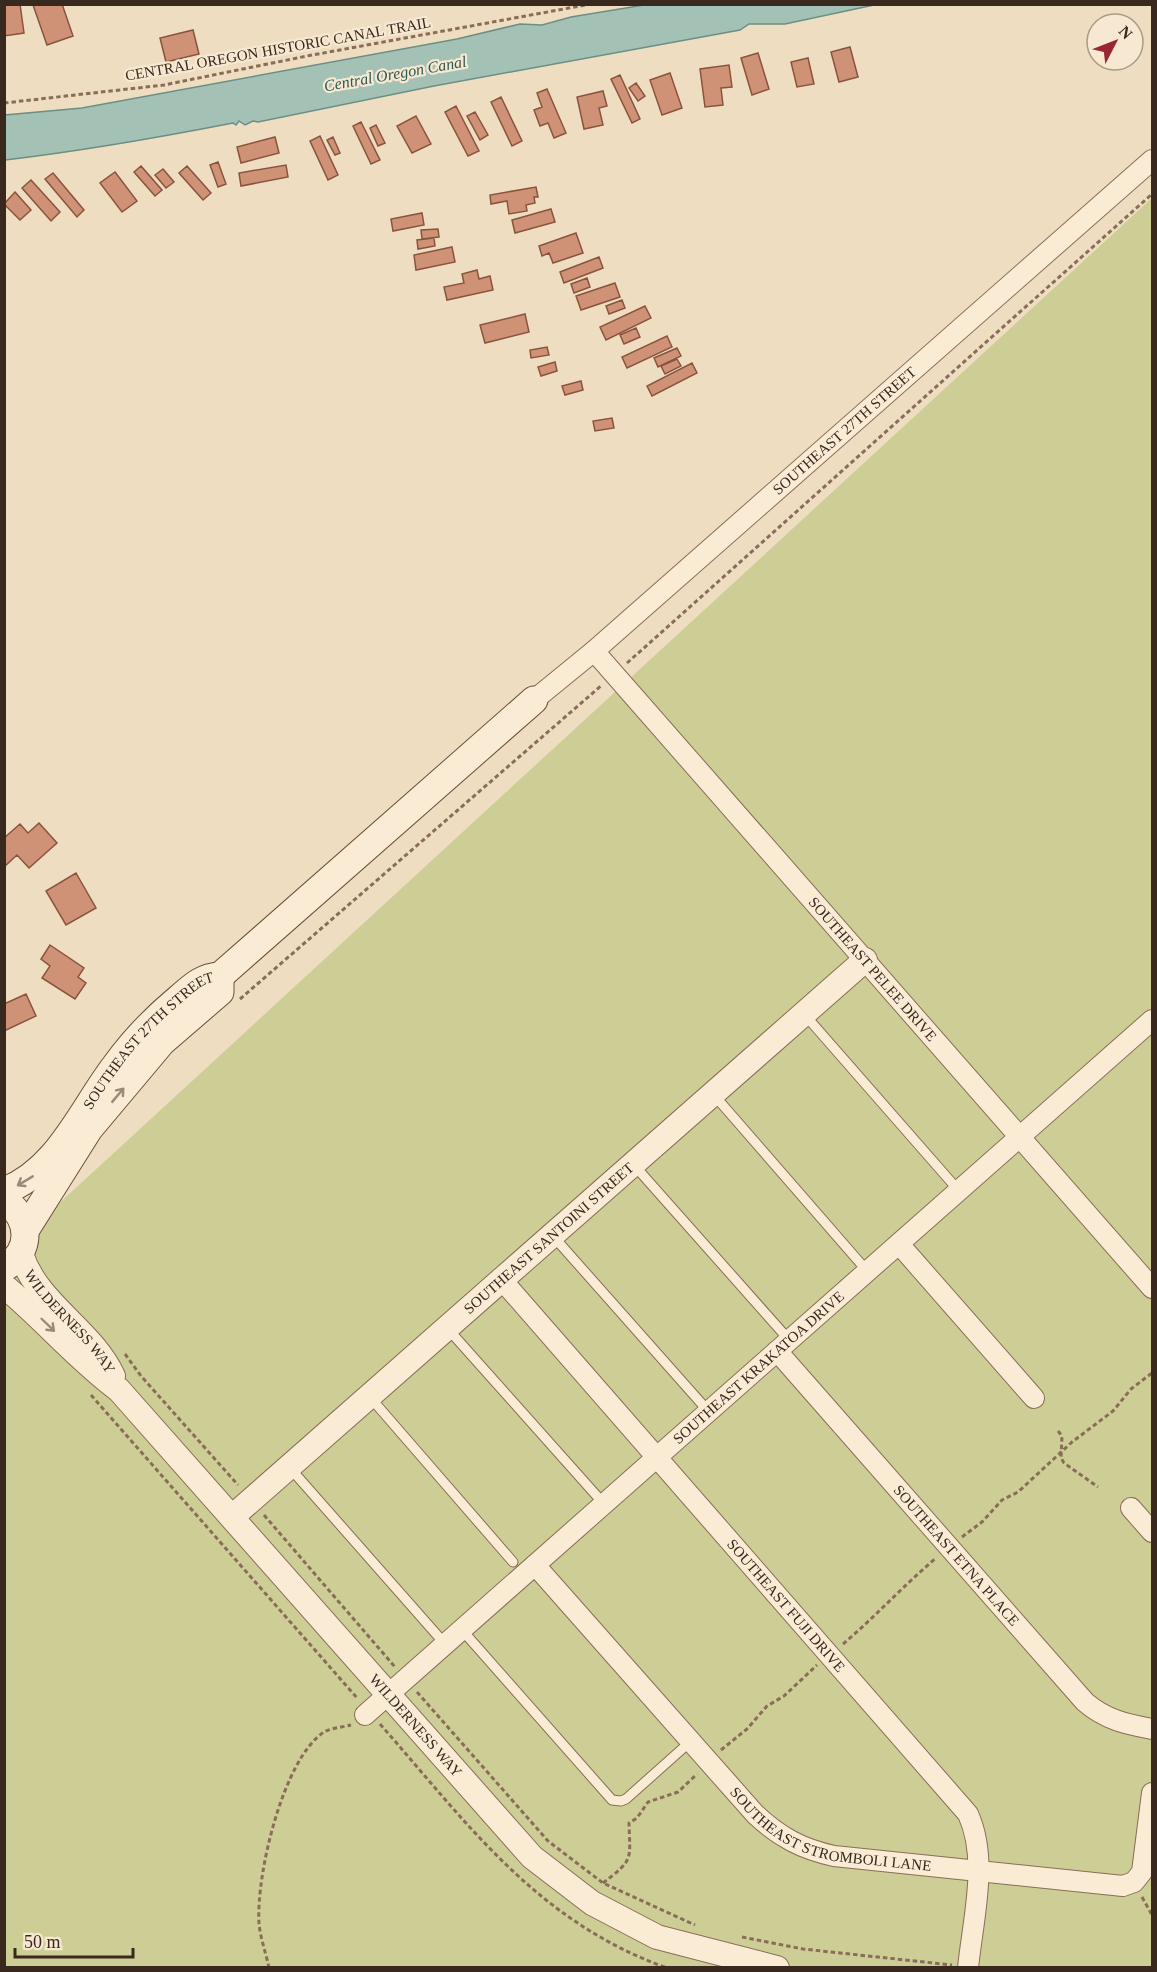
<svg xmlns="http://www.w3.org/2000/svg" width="1157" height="1972" font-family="Georgia,serif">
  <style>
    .green { fill: #cdce95 }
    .water { fill: #a4c1b6; stroke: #6b9083; stroke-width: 1.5 }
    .building { fill: #cf9276; stroke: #89543d; stroke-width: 1.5 }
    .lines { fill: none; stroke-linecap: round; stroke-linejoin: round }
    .service-casing { stroke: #896d58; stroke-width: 11 }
    .minor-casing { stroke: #896d58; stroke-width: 22 }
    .tertiary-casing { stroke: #896d58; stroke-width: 26 }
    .secondary-casing { stroke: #6b4f3b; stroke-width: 29 }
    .path { stroke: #896d58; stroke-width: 3; stroke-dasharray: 4.5 3; stroke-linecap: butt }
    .service { stroke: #faebd5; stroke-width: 9 }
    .minor { stroke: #faebd5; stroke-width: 20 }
    .tertiary { stroke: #faebd5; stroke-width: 24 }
    .secondary { stroke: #faebd5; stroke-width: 27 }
    .oneway { stroke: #9a8a79 }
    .labels { text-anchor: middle; stroke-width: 4.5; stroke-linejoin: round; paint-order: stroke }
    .street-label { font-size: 15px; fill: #39281d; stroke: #f6e8d1 }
    .water-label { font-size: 16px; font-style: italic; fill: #2c5951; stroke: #f6e8d1 }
  </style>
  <rect width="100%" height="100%" fill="#efddc1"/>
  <path class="green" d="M1152 198V1967L5 1968V1253Z"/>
  <path class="water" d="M650 4 874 5 785 24H749L740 30 434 86 258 122 253 121 245 125 239 121 236 125 233 123C156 138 82 151 5 160V115L82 108 457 39 520 24 542 25 571 17Z"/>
  <path class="building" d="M4 4H20L24 33 4 36Z
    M62 4 73 36 47 45 33 5Z
    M193 30 199 54 166 62 160 38Z
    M850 47 858 77 839 82 831 52Z
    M758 53 769 89 752 95 741 58Z
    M808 58 814 84 797 87 791 62Z
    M729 65 732 87 721 88 723 105 705 107 700 69Z
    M670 73 682 108 662 115 650 80Z
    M620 75 640 119 632 123 611 79Z
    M636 83 645 96 638 101 629 88Z
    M547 89 566 133 554 138 548 123 540 126 534 110 542 107 537 93Z
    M603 91 607 106 599 108 603 125 584 129 577 97Z
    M501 97 522 141 512 146 491 102Z
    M456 106 479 151 468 156 445 112Z
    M475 112 488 135 480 140 467 116Z
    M416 116 431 144 412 153 397 126Z
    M361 122 380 160 371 164 353 126Z
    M376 125 385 143 378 146 370 128Z
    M320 136 338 175 328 180 310 141Z
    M275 137 279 153 241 163 237 147Z
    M333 137 340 153 335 155 327 140Z
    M218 162 226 184 218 187 210 165Z
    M286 165 288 177 241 186 239 173Z
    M141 166 162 190 155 196 134 172Z
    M187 166 211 193 203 200 179 173Z
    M163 169 174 182 166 188 155 175Z
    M115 172 137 201 122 212 100 183Z
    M53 173 84 210 77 217 45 179Z
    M31 180 60 212 51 221 22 188Z
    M536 187 538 197H534L535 203 526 205 527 211 509 214 507 201 491 204 490 195Z
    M15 192 31 210 20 220 4 204Z
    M551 209 555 222 515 233 512 220Z
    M422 213 424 225 393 231 391 219Z
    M438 229 439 237 422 239 421 230Z
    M576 233 583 253 553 263 549 253 542 256 539 246Z
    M434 238 435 246 418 249 417 240Z
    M452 247 455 262 416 270 414 255Z
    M599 257 603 268 564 283 560 272Z
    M477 270 479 279 490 276 493 290 447 300 444 287 464 283 462 274Z
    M587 278 590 287 574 293 571 284Z
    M615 283 620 297 581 310 576 296Z
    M622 300 625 308 609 314 606 306Z
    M645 306 651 318 606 340 600 327Z
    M525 314 529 332 485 343 480 325Z
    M636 328 640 337 624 344 620 335Z
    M667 336 672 347 627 368 622 357Z
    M547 347 549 355 531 358 530 350Z
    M677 348 681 356 658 367 654 358Z
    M677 359 681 366 665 374 661 366Z
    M555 362 557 371 541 376 538 367Z
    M692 363 697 373 652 396 647 386Z
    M581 381 583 390 565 395 562 386Z
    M612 418 614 428 595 431 593 421Z
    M39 823 57 843 29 868 17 855 5 866 4 838 20 824 28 833Z
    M76 873 96 908 66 925 46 891Z
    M50 945 84 968 78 977 86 983 75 999 42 978 50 966 41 959Z
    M26 994 36 1016 4 1031V1004Z"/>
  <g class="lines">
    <g class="service-casing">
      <path id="service" d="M805 1015 959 1191
        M714 1095 868 1272
        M634 1165 790 1341
        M553 1236 709 1412
        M448 1329 604 1504
        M369 1396 513 1562
        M290 1468 445 1644
        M462 1630 612 1800 621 1801 626 1799 691 1741"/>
    </g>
    <g class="minor-casing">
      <g id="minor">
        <path id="s1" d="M594 651 1152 1288"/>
        <path id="s2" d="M534 700 594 651 1152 160"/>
        <path d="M899 1244 1034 1398"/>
        <path id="s3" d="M502 1280 968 1814C989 1860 973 1918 968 1968"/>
        <path id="s4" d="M777 1351 1085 1702C1106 1720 1126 1724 1152 1729"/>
        <path d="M1131 1508 1152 1532"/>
        <path id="s5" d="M535 1565 755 1814C779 1837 802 1849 834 1856L1123 1886 1134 1882 1142 1872 1152 1793"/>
        <path id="s6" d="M365 1715 1152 1020"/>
      </g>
    </g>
    <g class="tertiary-casing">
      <g id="tertiary">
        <path id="s7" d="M21 1254C37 1304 91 1329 113 1376"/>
        <path id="s8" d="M4 1286C44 1319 77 1359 119 1390L532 1857 592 1903 657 1937 777 1968"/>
        <path id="s9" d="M232 1517 865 960"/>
      </g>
    </g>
    <g class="secondary-casing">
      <g id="secondary">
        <path d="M220 976 534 700"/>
        <path id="s10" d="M4 1191C58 1171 82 1109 115 1066 133 1041 154 1019 178 999 192 987 201 977 220 976"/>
        <path d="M4 1200C31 1218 33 1251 4 1268"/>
        <path d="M26 1229 89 1129 162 1042 220 992V976"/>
      </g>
    </g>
    <path class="path" d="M4 103 164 85 307 56 591 4
      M627 663 1152 194
      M240 999 602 685
      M125 1354 141 1376 238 1485
      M91 1395 358 1699
      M1058 1431 1062 1436 1061 1458 1064 1463 1098 1487
      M264 1515 395 1667
      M962 1537 982 1522 1002 1500 1018 1492 1072 1442 1113 1411 1131 1389 1152 1373
      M843 1644C875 1617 904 1585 936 1558
      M417 1692 548 1841 603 1883 695 1925
      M380 1724C468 1824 536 1921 667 1968
      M721 1750 747 1729 767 1706 784 1696 817 1665
      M603 1883C634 1859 630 1861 629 1823L637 1818 648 1802 678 1792 697 1774
      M1142 1897 1152 1915
      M742 1937 803 1949 952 1965
      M269 1968C266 1953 260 1937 259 1923 256 1875 283 1759 324 1732 331 1728 343 1727 351 1725"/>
    <use href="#service" class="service"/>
    <use href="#minor" class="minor"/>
    <use href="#tertiary" class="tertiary"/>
    <use href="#secondary" class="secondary"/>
  </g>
  <defs><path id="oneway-shaft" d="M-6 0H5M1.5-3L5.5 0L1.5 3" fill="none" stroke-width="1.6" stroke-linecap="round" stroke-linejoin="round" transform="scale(1.5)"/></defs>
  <g class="oneway">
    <use href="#oneway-shaft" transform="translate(118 1095) rotate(-50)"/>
    <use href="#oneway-shaft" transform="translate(25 1181) rotate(149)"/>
    <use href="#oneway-shaft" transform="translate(48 1325) rotate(44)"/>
  </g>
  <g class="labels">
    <g class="street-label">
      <text transform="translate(278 49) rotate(-10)" y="5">CENTRAL OREGON HISTORIC CANAL TRAIL</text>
      <text dy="5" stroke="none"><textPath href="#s2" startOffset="411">SOUTHEAST 27TH STREET</textPath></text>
      <text dy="5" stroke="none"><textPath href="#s1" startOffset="423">SOUTHEAST PELEE DRIVE</textPath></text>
      <text dy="5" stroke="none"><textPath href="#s10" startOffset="212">SOUTHEAST 27TH STREET</textPath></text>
      <text dy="5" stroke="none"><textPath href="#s9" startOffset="422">SOUTHEAST SANTOINI STREET</textPath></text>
      <text dy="5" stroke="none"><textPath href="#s7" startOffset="84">WILDERNESS WAY</textPath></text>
      <text dy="5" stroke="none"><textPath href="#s6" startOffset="525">SOUTHEAST KRAKATOA DRIVE</textPath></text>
      <text dy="5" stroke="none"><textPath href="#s4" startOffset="272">SOUTHEAST ETNA PLACE</textPath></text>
      <text dy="5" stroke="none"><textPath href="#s3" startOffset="432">SOUTHEAST FUJI DRIVE</textPath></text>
      <text dy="5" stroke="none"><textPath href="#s8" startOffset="603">WILDERNESS WAY</textPath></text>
      <text dy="5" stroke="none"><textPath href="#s5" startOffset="410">SOUTHEAST STROMBOLI LANE</textPath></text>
    </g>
    <g class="water-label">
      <text transform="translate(395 73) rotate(-10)" y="6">Central Oregon Canal</text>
    </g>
  </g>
  <rect width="1157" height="1972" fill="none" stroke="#39281d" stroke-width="12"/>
  <g transform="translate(1115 42) rotate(48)"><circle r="28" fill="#f6e8d1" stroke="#aa9b89" stroke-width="1.5"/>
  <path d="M0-4.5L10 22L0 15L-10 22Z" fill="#9a2633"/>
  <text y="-9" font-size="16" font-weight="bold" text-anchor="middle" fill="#39281d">N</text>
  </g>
  <path d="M15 1948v9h118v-9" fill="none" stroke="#39281d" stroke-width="3"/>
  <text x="24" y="1948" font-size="18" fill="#39281d" stroke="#f6e8d1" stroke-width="4.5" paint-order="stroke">50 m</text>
</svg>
